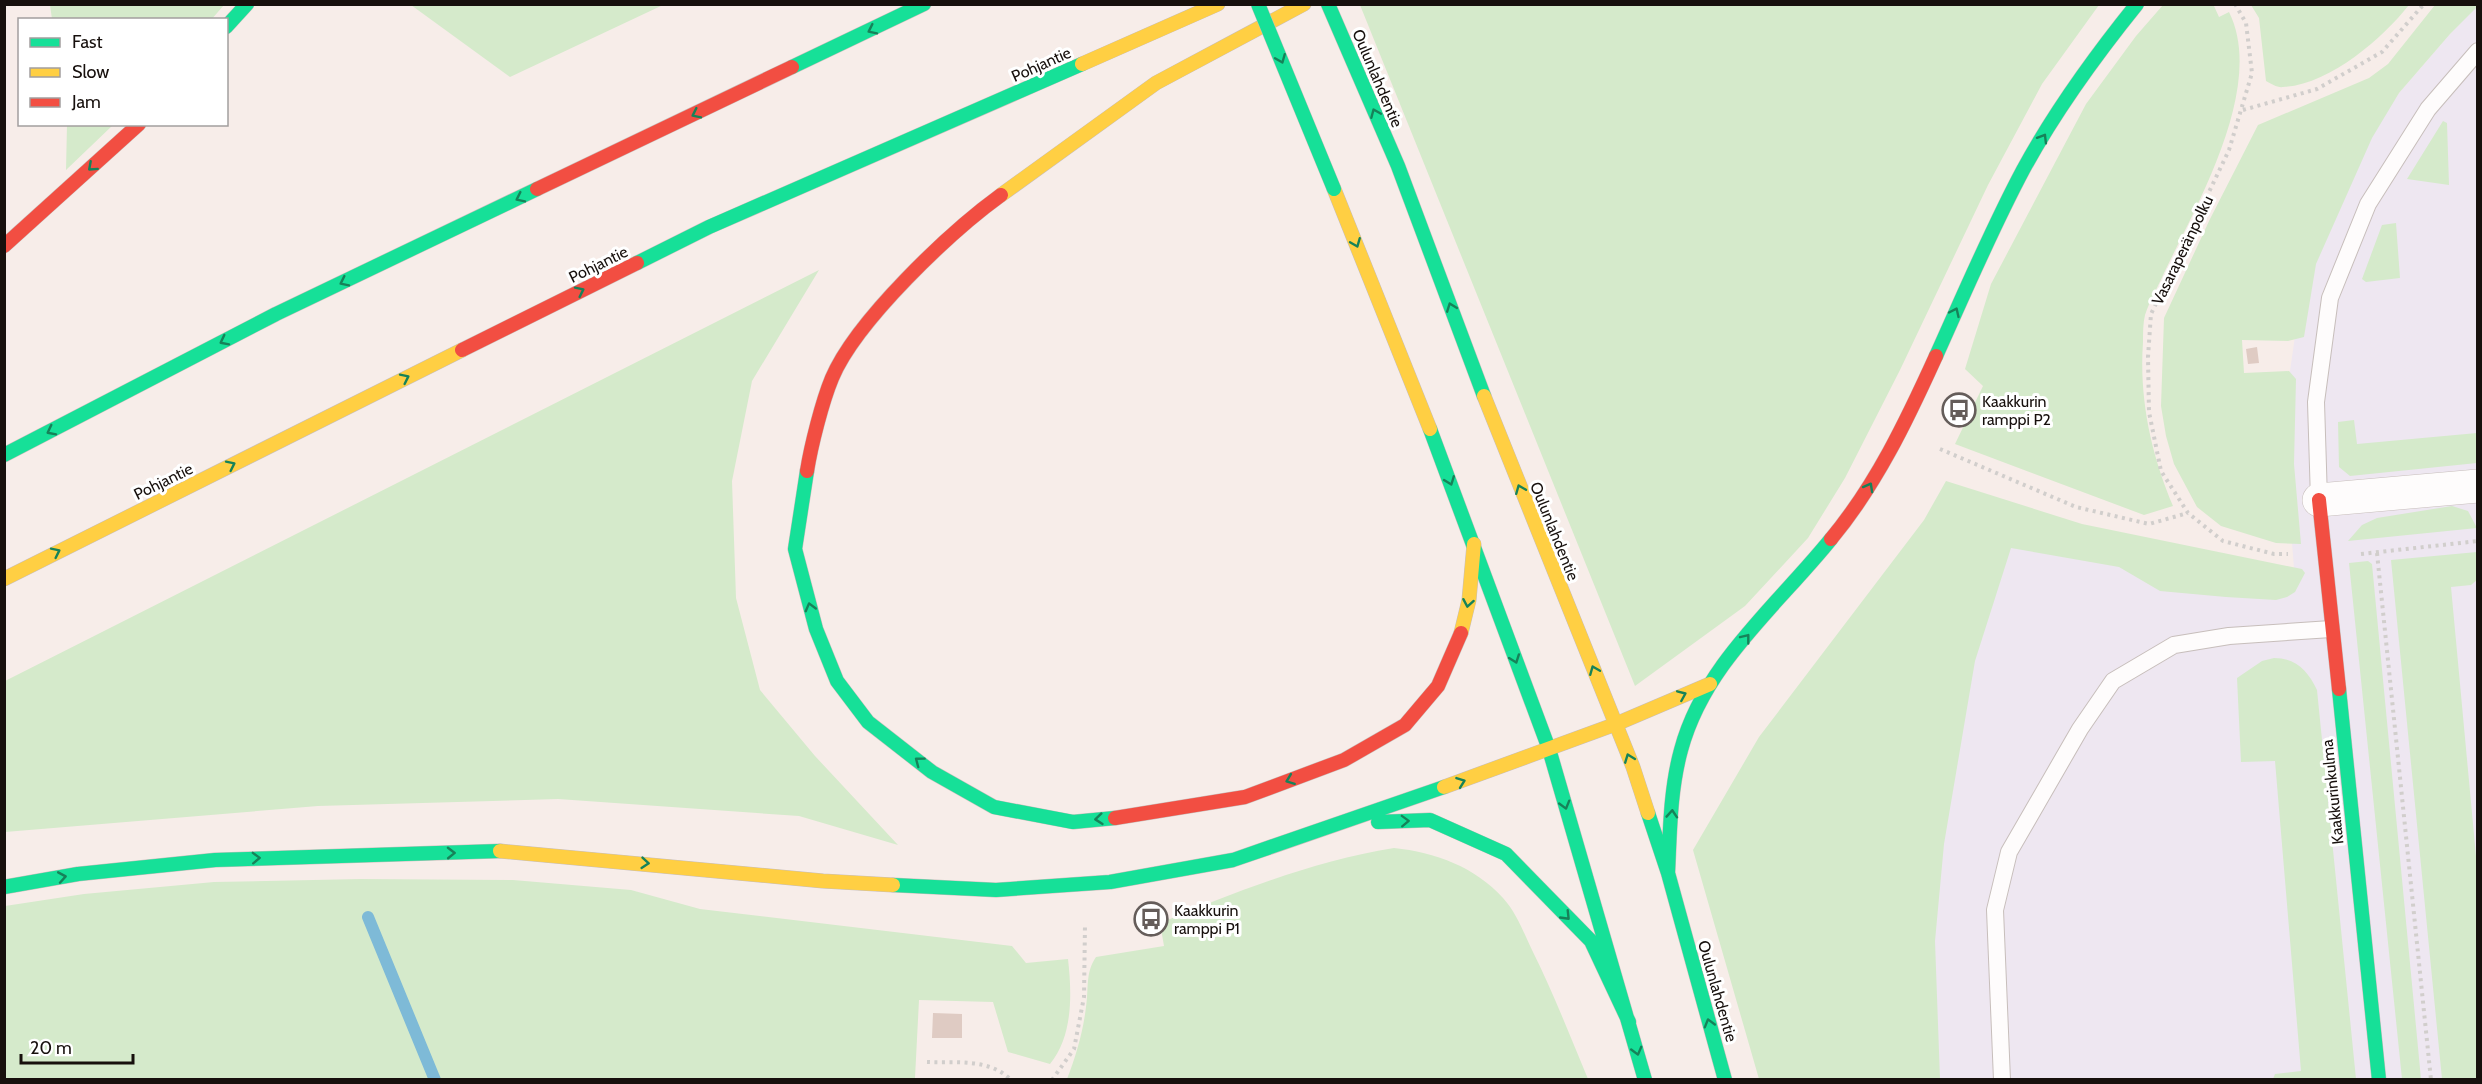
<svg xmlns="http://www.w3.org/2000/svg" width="2482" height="1084" font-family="Cabin,sans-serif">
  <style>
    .commercial { fill: #eee7f1 }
    .green { fill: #d5eacb }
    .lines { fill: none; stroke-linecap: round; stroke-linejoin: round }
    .stream { stroke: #7ebad7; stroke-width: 12 }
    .building { fill: #dfcbc3 }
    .lane-casing { stroke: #c7bebb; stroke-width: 18 }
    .street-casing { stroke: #c7bebb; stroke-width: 34 }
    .fast-casing { stroke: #c7bebb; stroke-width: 15 }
    .slow-casing { stroke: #c7bebb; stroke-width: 15 }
    .jam-casing { stroke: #c7bebb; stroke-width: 15 }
    .path { stroke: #d1cecc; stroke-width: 4; stroke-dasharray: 3 4.5; stroke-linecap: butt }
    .lane { stroke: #fefcfc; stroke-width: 16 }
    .street { stroke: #fefcfc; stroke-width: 33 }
    .fast { stroke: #16e098; stroke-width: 14 }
    .slow { stroke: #ffcf43; stroke-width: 14 }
    .jam { stroke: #f24e42; stroke-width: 14 }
    .fast-bridge-casing { stroke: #c7bebb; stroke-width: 15; stroke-linecap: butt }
    .fast-bridge { stroke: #16e098; stroke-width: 14 }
    .oneway { stroke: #168259 }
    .labels { text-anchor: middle; stroke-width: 6; stroke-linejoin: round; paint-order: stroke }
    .street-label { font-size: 16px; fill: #17100d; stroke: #fff }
    .poi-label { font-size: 16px; fill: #17100d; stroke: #fff; text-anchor: start }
  </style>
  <rect width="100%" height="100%" fill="#f7ede9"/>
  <path class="commercial" d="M2477 6V1079L1933 1080 1930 941 1968 661 2005 533 2295 581 2286 466 2289 378 2295 336 2313 264 2371 137 2399 93 2450 34Z"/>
  <path class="green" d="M50 5H224L211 20 52 19Z
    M411 5H663L510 77Z
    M1360 5H2099L2042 84 1988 185 1900 370 1845 478 1808 538 1745 606 1635 686Z
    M2163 5H2209L2214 6 2219 17 2229 12C2266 86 2197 204 2164 273 2158 287 2150 300 2145 315 2143 323 2143 333 2143 342 2139 399 2151 454 2173 506L2144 515 1955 444 1983 386 1965 369 1991 284 2086 104 2136 36Z
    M2251 5H2409C2382 39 2329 85 2283 87 2278 88 2271 84 2266 81L2259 18Z
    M2435 5 2478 6 2450 34 2399 93 2372 138 2316 264 2304 337 2288 341 2242 340 2244 373 2289 371 2296 379 2294 464 2301 544 2276 543 2221 526 2197 507 2174 464 2166 436 2161 406 2164 318 2210 219 2258 125 2369 78 2388 64Z
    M2443 121 2447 123 2449 185 2407 179Z
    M67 125H113L66 170Z
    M2396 223 2400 278 2366 282 2362 279 2382 225Z
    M819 270 752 381 732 481 736 598 760 690 815 756 898 845 799 816 558 799 318 806 5 832V681Z
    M2354 420 2357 444 2477 433V463L2350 476 2339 467 2338 422Z
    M1946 481 2082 524 2302 569 2305 573 2295 592 2287 597 2276 600 2226 597 2160 591 2119 567 2011 548 1975 661 1944 844 1935 941 1940 1079H1759L1693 850 1759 737 1924 520Z
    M2452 506 2468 511 2477 528 2348 541 2362 525 2377 518Z
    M2477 552V580L2471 585 2451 587 2477 867V1079H2442L2391 560Z
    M2368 561 2372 564 2421 1079H2402L2349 563Z
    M2274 658C2296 658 2308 671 2317 690L2356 1079H2273L2275 1074 2301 1071 2275 761 2241 762 2237 678 2262 661Z
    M1394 848C1435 852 1475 867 1503 898 1516 912 1524 933 1532 950 1553 992 1570 1036 1588 1079H1067C1076 1056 1083 1032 1086 1007 1089 989 1085 973 1096 957L1164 946 1160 923C1236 892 1313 861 1394 848Z
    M361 879 513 880 631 890 700 909 1012 946 1026 963 1068 959C1072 994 1073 1036 1050 1064L1008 1052 993 1002 919 1000 915 1078 962 1079H5V906L84 894 214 882Z"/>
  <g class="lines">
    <path class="stream" d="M368 917 435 1080"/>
  </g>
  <path class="building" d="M2257 347 2259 363 2248 364 2246 349Z
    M933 1013 962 1014V1038H932Z"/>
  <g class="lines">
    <g class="lane-casing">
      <path id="lane" d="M2319 500 2316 402 2330 298 2368 204 2428 109 2478 51
        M2002 1080 1995 910 2009 852 2080 729 2113 681 2174 645 2229 636 2331 629"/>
    </g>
    <g class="street-casing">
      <path id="street" d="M2319 500 2478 486"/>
    </g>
    <g class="fast-casing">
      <path id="fast" d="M1328 4 1398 166 1484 396
        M226 27 247 4
        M792 67 924 4
        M637 263 709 227 1082 64
        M1936 356C1964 294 1991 230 2023 170 2055 111 2095 56 2137 4
        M1430 429 1549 749 1645 1080
        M4 455 276 314 537 189
        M807 471 795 549 816 629 837 681 868 722 932 772 994 807 1073 822 1115 818
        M2339 689 2379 1080
        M1648 813 1668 873 1725 1080
        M1378 822 1430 820 1506 854 1591 941 1629 1022
        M1668 873C1670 832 1670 790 1681 750 1704 664 1777 606 1831 539
        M893 885 996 890 1110 882 1233 860 1444 787
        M4 887 78 874 215 860 500 851"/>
    </g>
    <g class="slow-casing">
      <path id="slow" d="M1082 64 1218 4
        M1334 189 1430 429
        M1001 195 1156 83 1304 4
        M1484 396 1633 767 1648 813
        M4 579 462 350
        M1461 633 1469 600 1474 544
        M1444 787 1616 724 1710 684
        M500 851 823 881 893 885"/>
    </g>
    <g class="jam-casing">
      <path id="jam" d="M537 189 792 67
        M4 246 139 124
        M462 350 637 263
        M807 471C811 446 822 402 832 378 856 321 950 232 1001 195
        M2319 500 2339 689
        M1831 539C1876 485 1907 420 1936 356
        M1115 818 1245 797 1344 760 1405 725 1438 686 1461 633"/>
    </g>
    <path class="path" d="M2235 4 2246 23 2252 73 2229 150 2151 314 2148 357 2149 412 2161 471 2188 513 2223 541 2274 554H2288
      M2243 110 2317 89 2382 52 2424 4
      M1940 449 2076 507 2149 524 2188 513
      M2377 553 2431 1080
      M2361 554 2478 541
      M927 1062C956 1063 989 1058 1011 1080
      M1052 1080 1074 1049 1084 997 1085 924"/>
    <use href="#lane" class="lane"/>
    <use href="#street" class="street"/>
    <use href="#fast" class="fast"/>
    <use href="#slow" class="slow"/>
    <use href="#jam" class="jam"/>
    <g class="fast-bridge-casing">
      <path id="fast-bridge" d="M1258 4 1334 189"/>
    </g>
    <use href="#fast-bridge" class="fast-bridge"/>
  </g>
  <defs><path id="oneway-chevron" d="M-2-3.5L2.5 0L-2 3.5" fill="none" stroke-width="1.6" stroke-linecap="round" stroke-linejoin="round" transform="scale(1.5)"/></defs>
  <g class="oneway">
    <use href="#oneway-chevron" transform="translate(872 30) rotate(154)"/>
    <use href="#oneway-chevron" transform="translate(1281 59) rotate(68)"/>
    <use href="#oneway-chevron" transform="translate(1375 113) rotate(-113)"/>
    <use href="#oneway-chevron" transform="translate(696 114) rotate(154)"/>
    <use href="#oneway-chevron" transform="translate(2043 138) rotate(-59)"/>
    <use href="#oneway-chevron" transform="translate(92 167) rotate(138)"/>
    <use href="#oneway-chevron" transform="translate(520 198) rotate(154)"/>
    <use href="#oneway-chevron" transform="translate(1356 243) rotate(68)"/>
    <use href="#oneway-chevron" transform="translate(344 282) rotate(154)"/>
    <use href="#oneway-chevron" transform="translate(580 291) rotate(-26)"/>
    <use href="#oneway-chevron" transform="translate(1451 307) rotate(-111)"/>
    <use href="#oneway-chevron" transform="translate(1955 312) rotate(-65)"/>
    <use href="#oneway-chevron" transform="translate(224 341) rotate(153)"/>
    <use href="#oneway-chevron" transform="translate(405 378) rotate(-26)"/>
    <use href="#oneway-chevron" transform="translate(51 431) rotate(153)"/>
    <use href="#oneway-chevron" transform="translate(231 465) rotate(-26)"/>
    <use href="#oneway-chevron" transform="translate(1450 481) rotate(69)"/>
    <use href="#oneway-chevron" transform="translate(1869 487) rotate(-61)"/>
    <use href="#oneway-chevron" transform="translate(1520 489) rotate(-112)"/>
    <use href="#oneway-chevron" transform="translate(56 552) rotate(-26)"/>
    <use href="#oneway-chevron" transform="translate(1468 603) rotate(100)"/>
    <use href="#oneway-chevron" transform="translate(810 607) rotate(-105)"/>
    <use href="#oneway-chevron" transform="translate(1746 638) rotate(-52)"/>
    <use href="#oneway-chevron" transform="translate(1515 659) rotate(70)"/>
    <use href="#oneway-chevron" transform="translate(1594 670) rotate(-112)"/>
    <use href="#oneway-chevron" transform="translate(1682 695) rotate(-23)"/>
    <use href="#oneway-chevron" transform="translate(1629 758) rotate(-111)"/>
    <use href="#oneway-chevron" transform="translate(919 761) rotate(-143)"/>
    <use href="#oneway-chevron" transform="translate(1290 780) rotate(159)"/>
    <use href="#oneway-chevron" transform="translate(1461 782) rotate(-20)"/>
    <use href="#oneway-chevron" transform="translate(1565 805) rotate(74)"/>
    <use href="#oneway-chevron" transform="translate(1672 814) rotate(-86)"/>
    <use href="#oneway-chevron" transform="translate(1099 819) rotate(174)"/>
    <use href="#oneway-chevron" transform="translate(1405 821) rotate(-2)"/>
    <use href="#oneway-chevron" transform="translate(451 853) rotate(-1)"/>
    <use href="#oneway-chevron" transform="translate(256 858) rotate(-2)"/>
    <use href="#oneway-chevron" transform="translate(645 863) rotate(5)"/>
    <use href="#oneway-chevron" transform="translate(62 877) rotate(-10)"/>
    <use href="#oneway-chevron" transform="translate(1566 916) rotate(46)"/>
    <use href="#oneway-chevron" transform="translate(1709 1023) rotate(-106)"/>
    <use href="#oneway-chevron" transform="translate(1637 1051) rotate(75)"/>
  </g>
  <defs>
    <g id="bus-ring" transform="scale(1.725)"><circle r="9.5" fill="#fff" stroke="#655d5a" stroke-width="1.5"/><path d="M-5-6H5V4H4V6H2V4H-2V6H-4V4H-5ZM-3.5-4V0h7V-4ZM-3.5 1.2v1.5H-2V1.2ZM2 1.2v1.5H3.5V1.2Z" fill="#655d5a"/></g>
  </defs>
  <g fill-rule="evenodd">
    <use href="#bus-ring" x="1959" y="410"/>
    <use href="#bus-ring" x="1151" y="919"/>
  </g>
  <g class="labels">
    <g class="street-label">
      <text transform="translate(1041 64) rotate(-24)" y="6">Pohjantie</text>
      <text transform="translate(1378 78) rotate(67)" y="6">Oulunlahdentie</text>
      <text transform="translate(2182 250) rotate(-64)" y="6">Vasaraperänpolku</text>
      <text transform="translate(598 264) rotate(-26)" y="6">Pohjantie</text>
      <text transform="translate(163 481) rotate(-26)" y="6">Pohjantie</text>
      <text transform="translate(1555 531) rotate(68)" y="6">Oulunlahdentie</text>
      <text transform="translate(2332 792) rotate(-96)" y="6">Kaakkurinkulma</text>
      <text transform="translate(1718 991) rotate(74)" y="6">Oulunlahdentie</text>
    </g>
    <g class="poi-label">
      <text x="1982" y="407">Kaakkurin<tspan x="1982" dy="18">ramppi P2</tspan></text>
      <text x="1174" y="916">Kaakkurin<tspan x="1174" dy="18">ramppi P1</tspan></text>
    </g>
  </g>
  <rect width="2482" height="1084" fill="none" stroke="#17100d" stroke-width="12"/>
  <rect x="18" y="18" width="210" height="108" fill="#ffffff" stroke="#a29f9e" stroke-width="1.5"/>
  <rect x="30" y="38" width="30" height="9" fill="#16e098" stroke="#a29f9e" stroke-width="1.5"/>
  <text x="72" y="48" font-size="18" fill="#17100d">Fast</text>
  <rect x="30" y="68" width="30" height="9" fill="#ffcf43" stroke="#a29f9e" stroke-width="1.5"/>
  <text x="72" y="78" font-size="18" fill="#17100d">Slow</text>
  <rect x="30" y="98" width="30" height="9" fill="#f24e42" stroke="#a29f9e" stroke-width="1.5"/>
  <text x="72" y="108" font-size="18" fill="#17100d">Jam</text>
  <path d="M21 1054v9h112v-9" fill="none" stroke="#17100d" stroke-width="3"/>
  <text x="30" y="1054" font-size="18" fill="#17100d" stroke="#ffffff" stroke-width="4.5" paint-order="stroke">20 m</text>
</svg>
